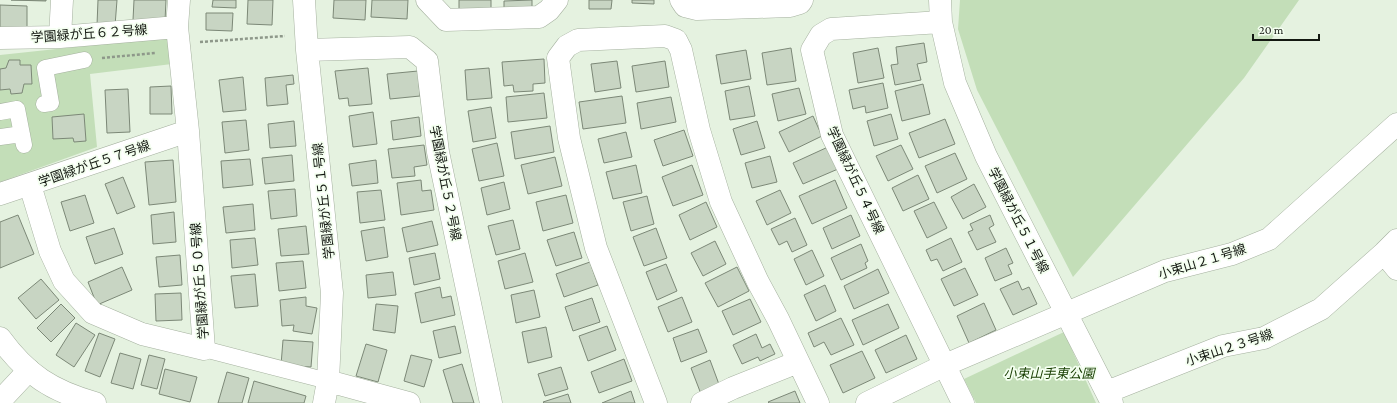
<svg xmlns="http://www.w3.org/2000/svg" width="1397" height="403" font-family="'Crimson Pro','Noto Sans JP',serif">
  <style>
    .green { fill: #c3deb8 }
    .building { fill: #c8d5c3; stroke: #7c8877 }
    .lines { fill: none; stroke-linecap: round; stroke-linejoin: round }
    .pedestrian-casing { stroke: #a5b19f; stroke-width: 17 }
    .minor-casing { stroke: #a5b19f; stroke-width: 23 }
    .tertiary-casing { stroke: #a5b19f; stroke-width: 23 }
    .path { stroke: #8e988a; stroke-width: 2.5; stroke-dasharray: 3 2; stroke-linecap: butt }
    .pedestrian { stroke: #fff; stroke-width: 16 }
    .minor { stroke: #fff; stroke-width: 22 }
    .tertiary { stroke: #fff; stroke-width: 22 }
    .labels { text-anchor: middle; stroke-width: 3.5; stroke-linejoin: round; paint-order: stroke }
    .street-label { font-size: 13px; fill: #131811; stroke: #f4fff0 }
    .park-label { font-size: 13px; font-style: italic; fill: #173e00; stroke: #f4fff0 }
  </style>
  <rect width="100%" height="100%" fill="#e5f2e0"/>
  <path class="green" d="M960 0H1299L1244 78 1073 277 977 90 958 29Z
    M169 37 172 64 90 74 97 147 0 182V55Z
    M1064 332 1096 403H976L964 379Z"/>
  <path class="building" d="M11 0H46V1Z
    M98 0H117L115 26 97 25Z
    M134 0H166L165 21 133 20Z
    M213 0H236V8L212 7Z
    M248 0H273L272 25 247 24Z
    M334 0H366L365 20 333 18Z
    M372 0H408L407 19 371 17Z
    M459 0H491V14L459 15Z
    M532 0V11L504 12V1Z
    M589 0H612L611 9H589Z
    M632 0H654V4L632 3Z
    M0 5 27 6V29H0Z
    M206 13H233L232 31 206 30Z
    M924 43 927 62 917 64 921 80 895 85 891 65 898 64 896 47Z
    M791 48 796 81 767 85 762 53Z
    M878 48 884 78 858 83 853 53Z
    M746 50 751 79 721 84 716 55Z
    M544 59 545 83 533 84V91L514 92 513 85 504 86 502 62Z
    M9 60H20V65H31L32 84H24L22 93 11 94 10 89 0 90V69L6 68Z
    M617 61 621 88 595 92 591 64Z
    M665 61 669 87 636 92 632 66Z
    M368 68 372 104 349 106 348 98 339 99 335 71Z
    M489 68 492 98 467 100 465 70Z
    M418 71 420 96 390 99 387 74Z
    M293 75 294 84 286 85 288 104 267 106 265 78Z
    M243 77 246 110 223 112 219 80Z
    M883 83 888 108 866 113 865 106 853 109 849 90Z
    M923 84 930 114 902 121 895 91Z
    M171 86 172 114H150V87Z
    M749 86 755 116 730 120 725 91Z
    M799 88 806 114 778 121 772 94Z
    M128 89 130 132 107 133 105 90Z
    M544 93 547 118 508 122 506 97Z
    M622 96 626 123 583 129 579 102Z
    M671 97 676 122 641 129 637 103Z
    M491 107 496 138 473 142 468 111Z
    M373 112 377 144 353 147 349 116Z
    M84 114 86 141 74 142 73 138 53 139 52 117Z
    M891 114 898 139 874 146 867 121Z
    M813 116 822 136 789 152 779 132Z
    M419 117 421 136 393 140 391 121Z
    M945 119 955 144 919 158 909 133Z
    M246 120 249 150 225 153 222 122Z
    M294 121 296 146 270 148 268 124Z
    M757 121 765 148 741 155 733 129Z
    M550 126 554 152 515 159 511 132Z
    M684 130 693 156 663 166 654 140Z
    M626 132 632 157 604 163 598 139Z
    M497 143 504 176 479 181 472 149Z
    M424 145 427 165 414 167 415 176 392 178 388 149Z
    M901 145 913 169 888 181 876 156Z
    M828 147 838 169 803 184 793 163Z
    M955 153 967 179 937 193 925 166Z
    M292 155 294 181 265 184 262 158Z
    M770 156 777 182 752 188 745 163Z
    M555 157 562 186 528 194 521 165Z
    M250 159 253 185 223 188 221 161Z
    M173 160 176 202 149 205 145 162Z
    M376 160 378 183 352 186 349 164Z
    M636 165 642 193 613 199 606 172Z
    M692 165 703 195 673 206 662 177Z
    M918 175 929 199 903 211 892 188Z
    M123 177 135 207 117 214 105 184Z
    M421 180 422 191 431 190 434 210 401 215 397 183Z
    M835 180 847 208 812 224 799 196Z
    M504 182 510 209 487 215 481 188Z
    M974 184 986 207 963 219 951 197Z
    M295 189 297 216 271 219 268 191Z
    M381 190 385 220 360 223 357 192Z
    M780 190 791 213 767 225 756 201Z
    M85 195 94 223 70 231 61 202Z
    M566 195 573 223 543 231 536 202Z
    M647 196 654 224 631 231 623 202Z
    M706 202 717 227 690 240 679 215Z
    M934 202 947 228 927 238 914 211Z
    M253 204 255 230 226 233 223 207Z
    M174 212 176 242 153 244 151 215Z
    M18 215 34 254 0 268V222Z
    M851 215 860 236 832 249 823 228Z
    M990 215 994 225 989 228 996 242 977 250 968 232 973 230 970 224Z
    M795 218 807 245 792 252 787 241 779 245 771 229Z
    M513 220 520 249 496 255 488 226Z
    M432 221 438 245 407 252 402 228Z
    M306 226 309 254 281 256 278 229Z
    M384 227 388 257 366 261 361 231Z
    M114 228 123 254 95 264 86 237Z
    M656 228 667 258 644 266 633 237Z
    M574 232 582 258 556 266 547 240Z
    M255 238 258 265 232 268 230 240Z
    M951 238 962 262 943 271 937 259 931 261 926 250Z
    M715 241 726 264 703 276 691 253Z
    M861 244 868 261 865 263 867 268 841 280 831 258Z
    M1006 248 1013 263 1008 265 1012 274 995 281 985 258Z
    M812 250 824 276 806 285 794 259Z
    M435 253 440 279 414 285 409 258Z
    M525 253 533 282 505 289 498 261Z
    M180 255 182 285 159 287 156 257Z
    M303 261 306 288 279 291 276 263Z
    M590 262 598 285 564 297 556 274Z
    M666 264 677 291 657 300 646 272Z
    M122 267 132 290 97 305 88 282Z
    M737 267 749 291 718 307 705 283Z
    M965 268 978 295 954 306 941 279Z
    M878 269 889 293 854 309 844 286Z
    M393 272 396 295 368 298 366 275Z
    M255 274 258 306 235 308 231 276Z
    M41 279 59 300 36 319 18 298Z
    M1018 281 1022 290 1029 287 1037 304 1013 315 1000 289Z
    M825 285 836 311 816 321 804 295Z
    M440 287 442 298 451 296 455 315 421 323 415 293Z
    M534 290 540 317 516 323 511 295Z
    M181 293 182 320 156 321 155 294Z
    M306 297V306L317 308 312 334 293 331 294 325 282 326 280 300Z
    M682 297 692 322 668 332 658 307Z
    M592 298 600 322 573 331 565 307Z
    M750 299 761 322 733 335 722 311Z
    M984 303 996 330 969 343 957 316Z
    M61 304 75 318 51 342 37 328Z
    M376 304 398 306 395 333 373 330Z
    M888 304 899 328 863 345 852 320Z
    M841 318 854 345 831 355 824 342 814 347 808 333Z
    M76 323 95 335 74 367 56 355Z
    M455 326 461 353 439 358 433 331Z
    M607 326 616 350 588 361 579 336Z
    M546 327 552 357 528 363 522 332Z
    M698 329 707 352 681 362 673 338Z
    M99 333 115 339 100 377 85 371Z
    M756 334 762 348 770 344 775 354 760 361 758 357 742 364 733 345Z
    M906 335 917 359 886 373 875 350Z
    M283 340 313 342 311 367 281 365Z
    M366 344 387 350 378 382 356 376Z
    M862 351 875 378 843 393 830 365Z
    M120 353 141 359 133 389 111 383Z
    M149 355 165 359 157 389 141 385Z
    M411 355 432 360 424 387 404 381Z
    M624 359 632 381 599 393 591 372Z
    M710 360 720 387 701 394 691 368Z
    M462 364 474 403H453L443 370Z
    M561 367 568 389 545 396 538 374Z
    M165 369 197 377 190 402 159 394Z
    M227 372 249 378 242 403H218Z
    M254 381 306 396 304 403H248Z
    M631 391 635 403H602Z
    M795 391 800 403H769L768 402Z
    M568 394 571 403H544L543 402Z"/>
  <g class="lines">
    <g class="pedestrian-casing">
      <path id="pedestrian" d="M44 104 51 103 45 68 84 60
        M0 112 17 109 24 145
        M0 137 22 134
        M204 349 328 381"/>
    </g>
    <g class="minor-casing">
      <path id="minor" d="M304 0 307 50 332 293 328 381 324 403
        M427 0 446 20 539 17 549 10 557 0
        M681 0 685 6 697 9 790 6 800 3 802 0
        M940 0 941 22 955 83 986 156 1112 403
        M941 22 831 29 821 35 812 50 832 135 963 403
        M60 37 62 0
        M0 38 60 37 177 27
        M307 50 410 47 427 61 438 152 491 403
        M30 185 50 251 64 281 93 313 142 334 204 349 188 131 177 27 179 0
        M0 194 188 131
        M1384 253 1397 269
        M328 381 409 403
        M1107 392 1223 346 1264 338 1321 309 1384 253 1397 240
        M0 401 29 370
        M656 403 596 248 569 138 558 58 567 46 578 40 665 36 676 40 681 50 699 130 721 202 758 282 778 319 818 403
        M702 403 733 388 798 362"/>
    </g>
    <g class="tertiary-casing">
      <path id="tertiary" d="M0 338C27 375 52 391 95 403
        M867 403 945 365 1165 271 1232 254 1269 239 1397 124"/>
    </g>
    <path class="path" d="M200 42 285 36
      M102 58 155 53"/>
    <use href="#pedestrian" class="pedestrian"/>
    <use href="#minor" class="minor"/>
    <use href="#tertiary" class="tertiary"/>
  </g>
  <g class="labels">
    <g class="street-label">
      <text transform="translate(89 33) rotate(-4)" y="5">学園緑が丘６２号線</text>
      <text transform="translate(94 163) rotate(-19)" y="5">学園緑が丘５７号線</text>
      <text transform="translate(856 180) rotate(65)" y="5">学園緑が丘５４号線</text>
      <text transform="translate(446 183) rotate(79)" y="5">学園緑が丘５２号線</text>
      <text transform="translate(323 201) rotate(-96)" y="5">学園緑が丘５１号線</text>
      <text transform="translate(1019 220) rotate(63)" y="5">学園緑が丘５１号線</text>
      <text transform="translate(1202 261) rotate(-17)" y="5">小束山２１号線</text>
      <text transform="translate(199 281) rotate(-94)" y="5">学園緑が丘５０号線</text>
      <text transform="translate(1229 347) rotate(-18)" y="5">小束山２３号線</text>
    </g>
    <g class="park-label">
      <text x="1049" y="378">小束山手東公園</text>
    </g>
  </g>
  <path d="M1253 34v6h66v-6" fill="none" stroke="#131811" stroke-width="2"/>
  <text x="1259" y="34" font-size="12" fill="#131811" stroke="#f4fff0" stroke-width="3" paint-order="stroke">20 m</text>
</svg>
